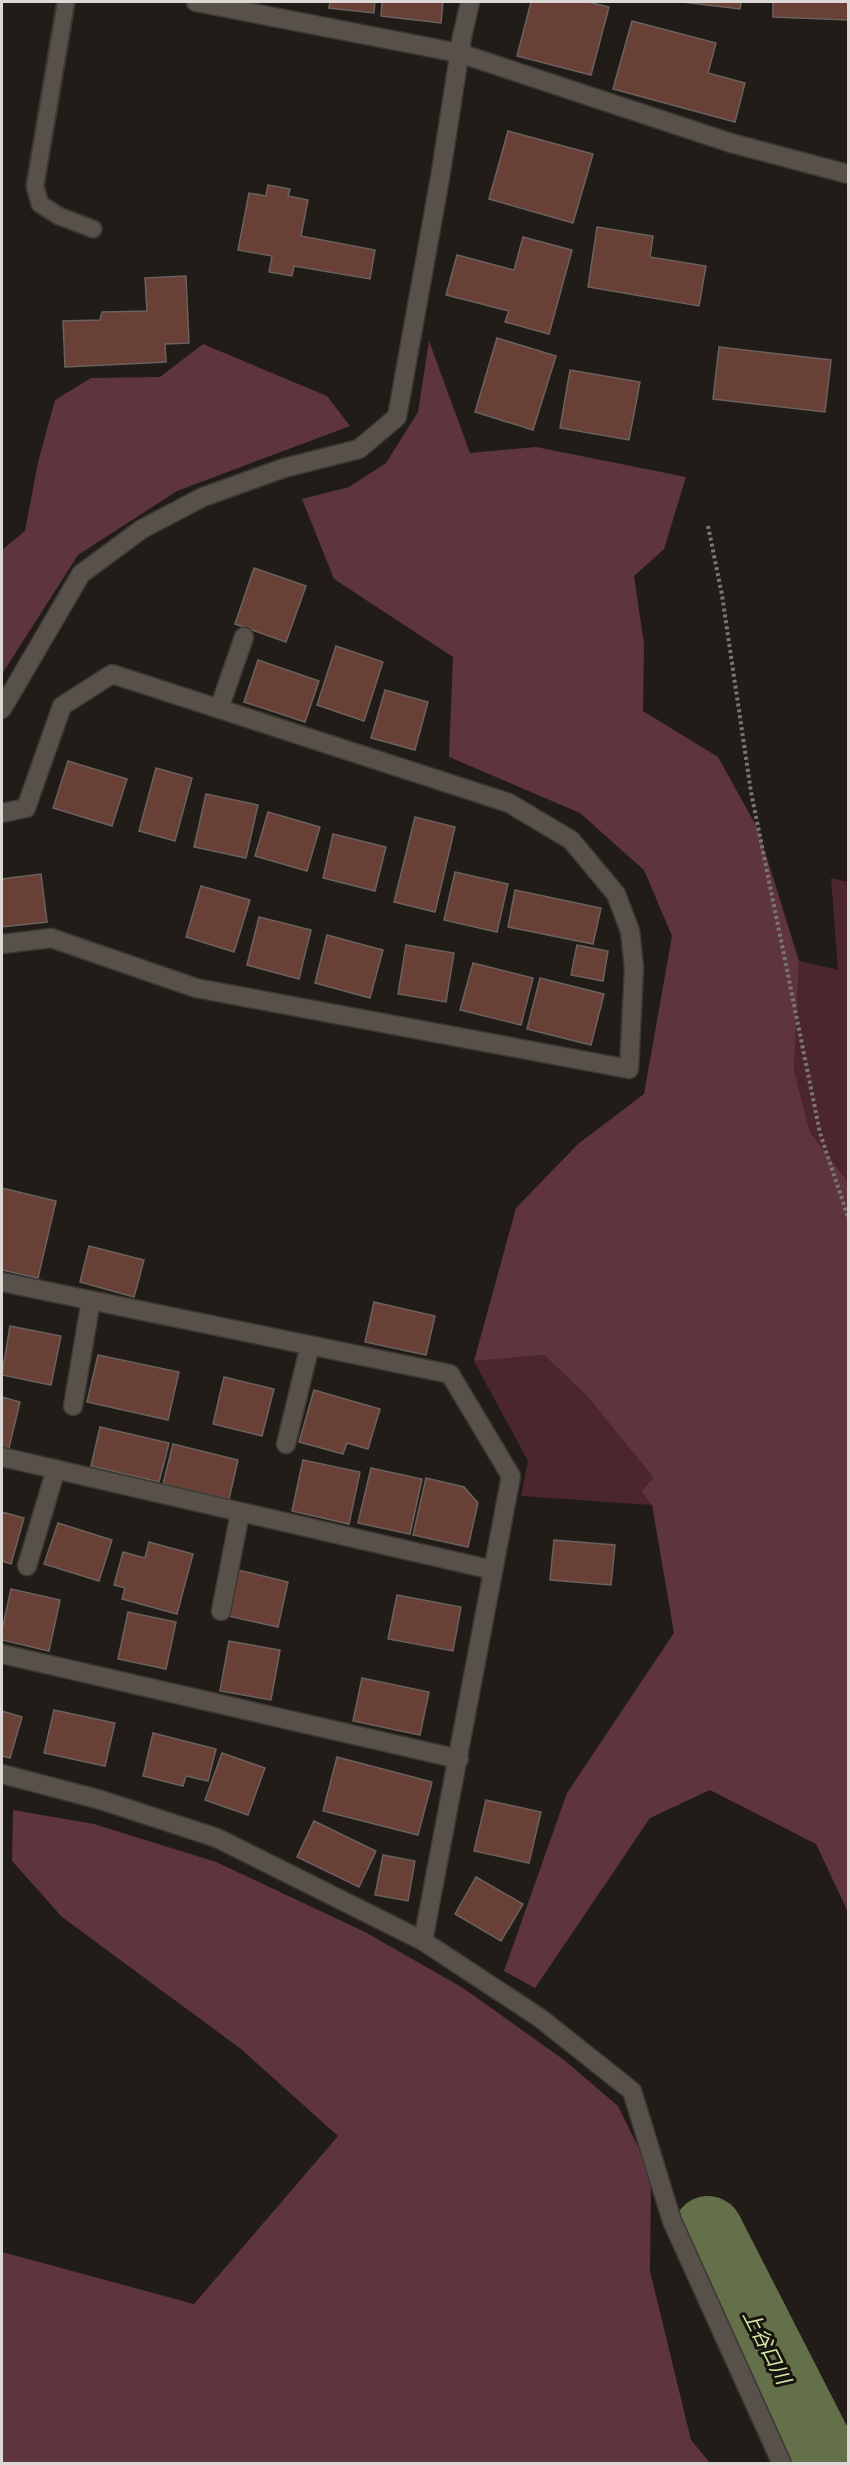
<svg xmlns="http://www.w3.org/2000/svg" width="850" height="2465" font-family="'Titillium Web','Noto Sans JP',sans-serif">
  <style>
    .green { fill: #4c262e }
    .forest { fill: #5e353e }
    .lines { fill: none; stroke-linecap: round; stroke-linejoin: round }
    .river { stroke: #637049; stroke-width: 70 }
    .building { fill: #694035; stroke: #6b615f; stroke-width: 1.5 }
    .lane-casing { stroke: #3d3835; stroke-width: 20 }
    .street-casing { stroke: #3d3835; stroke-width: 21 }
    .path { stroke: #7a7672; stroke-width: 4; stroke-dasharray: 3 3; stroke-linecap: butt }
    .lane { stroke: #57514a; stroke-width: 16 }
    .street { stroke: #57514a; stroke-width: 18 }
    .labels { text-anchor: middle; stroke-width: 6; stroke-linejoin: round; paint-order: stroke }
    .water-label { font-size: 20px; font-style: italic; fill: #d1e9a6; stroke: #18130e }
  </style>
  <rect width="100%" height="100%" fill="#211c17"/>
  <path class="green" d="M831 878 848 882V1182L810 1132 794 1071 799 961 838 970Z
    M544 1355 588 1397 655 1478 652 1505 521 1496 528 1461 474 1361Z"/>
  <path class="forest" d="M429 341 470 453 536 447 686 477 664 549 634 576 644 644 643 711 718 757 758 829 799 961 794 1071 810 1132 848 1182V1912L816 1844 710 1790 650 1818 535 1988 504 1971 567 1793 674 1633 652 1505 641 1491 654 1478 588 1397 544 1355 474 1361 516 1208 578 1144 644 1094 672 936 644 870 580 813 449 757 453 657 334 579 302 499 349 487 386 463 418 412Z
    M203 344 327 396 350 426 177 491 78 555 2 674V550L25 531 38 462 55 400 91 378 160 377Z
    M13 1810 94 1824 216 1862 365 1932 463 1988 564 2060 618 2106 651 2173 650 2271 691 2440 710 2463H2V2252L194 2304 338 2136 241 2049 62 1917 12 1861Z"/>
  <g class="lines">
    <path class="river" d="M708 2231 827 2464"/>
  </g>
  <path class="building" d="M330 2H375L374 13 329 8Z
    M382 2H443L441 23 381 16Z
    M531 2H588L609 7 591 75 517 56Z
    M682 2H741L740 9Z
    M773 2H848V20L773 17Z
    M632 21 716 43 708 73 745 83 735 122 613 89Z
    M508 131 593 154 573 223 489 199Z
    M268 185 290 189 288 196 308 200 301 236 375 250 370 279 294 266 292 276 269 272 272 256 238 250 249 193 266 196Z
    M597 227 653 236 650 257 706 266 699 306 588 287Z
    M523 237 572 250 549 334 505 322 509 311 446 295 457 255 514 270Z
    M186 276 189 343 165 344 166 362 65 367 63 321 100 320 102 312 147 311 145 278Z
    M497 338 556 356 533 430 475 412Z
    M719 347 831 360 825 412 713 399Z
    M570 370 640 382 629 440 560 428Z
    M254 568 306 586 286 642 235 624Z
    M336 646 383 662 364 721 317 705Z
    M258 660 319 681 305 722 244 702Z
    M385 690 428 702 415 750 371 738Z
    M68 761 127 779 112 826 53 808Z
    M156 768 192 778 175 841 139 831Z
    M206 794 258 805 246 858 194 847Z
    M268 812 320 827 307 871 255 856Z
    M415 817 455 827 435 912 394 902Z
    M333 834 386 847 375 891 323 878Z
    M455 872 508 884 497 932 444 920Z
    M41 874 47 922 2 927V879Z
    M201 886 250 900 234 952 186 937Z
    M515 890 601 908 593 944 508 927Z
    M259 917 311 930 299 979 247 965Z
    M327 935 383 950 370 998 315 983Z
    M406 945 454 953 446 1002 398 994Z
    M577 945 608 951 603 981 571 975Z
    M473 963 533 978 521 1025 460 1010Z
    M540 978 604 994 591 1045 527 1029Z
    M2 1188 56 1201 38 1278 2 1270Z
    M89 1246 144 1260 134 1297 80 1282Z
    M374 1302 435 1316 426 1355 365 1342Z
    M10 1326 61 1336 51 1385 2 1375Z
    M98 1355 179 1372 168 1420 87 1402Z
    M224 1377 274 1389 262 1436 213 1424Z
    M314 1390 380 1409 368 1449 347 1443 343 1454 299 1442Z
    M2 1397 20 1402 9 1448 2 1447Z
    M100 1427 169 1443 159 1482 91 1466Z
    M173 1444 238 1460 229 1499 163 1484Z
    M303 1460 360 1472 349 1524 292 1511Z
    M371 1468 422 1479 410 1534 358 1523Z
    M426 1478 464 1487 478 1503 468 1547 413 1535Z
    M2 1512 24 1518 11 1564 2 1561Z
    M58 1523 112 1540 99 1581 44 1564Z
    M554 1540 615 1545 611 1585 550 1580Z
    M149 1542 193 1554 177 1614 122 1599 125 1588 114 1585 123 1552 145 1558Z
    M238 1570 288 1582 278 1627 228 1616Z
    M11 1589 60 1600 49 1651 2 1640V1630Z
    M397 1595 461 1607 453 1651 388 1639Z
    M128 1612 176 1622 166 1669 118 1659Z
    M229 1641 280 1650 271 1700 220 1691Z
    M362 1678 429 1692 420 1735 353 1721Z
    M54 1710 115 1723 105 1766 44 1753Z
    M2 1711 22 1717 10 1758 2 1756Z
    M153 1733 216 1749 208 1781 186 1776 183 1786 143 1776Z
    M222 1753 265 1768 248 1815 205 1800Z
    M337 1757 432 1782 418 1835 323 1811Z
    M486 1800 541 1812 529 1863 474 1851Z
    M314 1821 376 1851 359 1887 297 1857Z
    M383 1855 415 1861 408 1901 375 1895Z
    M476 1877 523 1904 501 1941 455 1914Z"/>
  <g class="lines">
    <g class="lane-casing">
      <path id="lane" d="M66 2 35 186 40 204 59 216 93 229"/>
    </g>
    <g class="street-casing">
      <path id="street" d="M196 2 459 53 731 143 848 174
        M2 709 81 574 142 529 203 497 284 468 359 449 397 417 440 178 462 37 470 2
        M219 709 244 637
        M2 813 26 808 62 706 112 674 509 803 571 840 616 894 630 931 634 968 629 1069 196 988 51 938 2 944
        M2 1282 450 1374 511 1476 423 1941
        M73 1406 91 1300
        M286 1444 310 1345
        M2 1457 493 1570
        M27 1566 56 1469
        M221 1611 240 1513
        M2 1654 459 1759
        M2 1774 101 1800 217 1838 423 1941 540 2018 632 2091 672 2221 782 2464"/>
    </g>
    <path class="path" d="M708 526 722 595 751 792 820 1133 848 1217"/>
    <use href="#lane" class="lane"/>
    <use href="#street" class="street"/>
  </g>
  <g class="labels">
    <g class="water-label">
      <text transform="translate(767 2347) rotate(63)" y="7">上谷口川</text>
    </g>
  </g>
  <rect width="850" height="2465" fill="none" stroke="#dcd8d5" stroke-width="6"/>
</svg>
